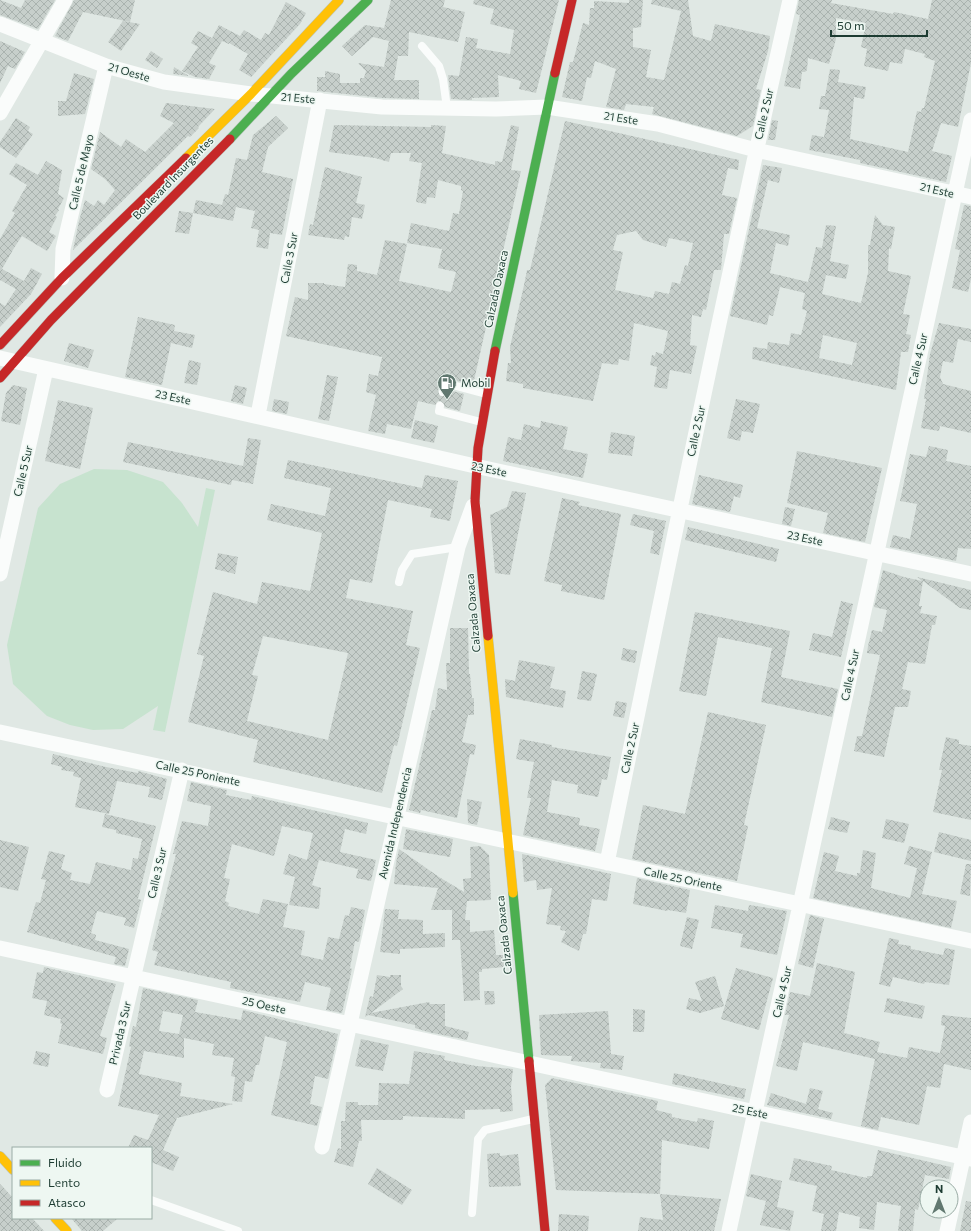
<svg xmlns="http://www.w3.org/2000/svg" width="971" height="1231" font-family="Commissioner,sans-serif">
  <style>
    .green { fill: #c7e3cf }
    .building { fill: url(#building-cross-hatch); fill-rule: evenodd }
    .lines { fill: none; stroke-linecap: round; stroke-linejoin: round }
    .fast-casing { stroke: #b9c5bf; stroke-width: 10 }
    .slow-casing { stroke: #b9c5bf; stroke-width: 10 }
    .jam-casing { stroke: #b9c5bf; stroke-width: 10 }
    .lane { stroke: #fafcfb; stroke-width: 8 }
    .street { stroke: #fafcfb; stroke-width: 15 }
    .fast { stroke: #4caf50; stroke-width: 9 }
    .slow { stroke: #ffc107; stroke-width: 9 }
    .jam { stroke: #c62828; stroke-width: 9 }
    .labels { text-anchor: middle; stroke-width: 3; stroke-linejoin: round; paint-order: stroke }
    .street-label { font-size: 11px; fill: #1d3c32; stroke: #eef7f2 }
    .poi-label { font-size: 11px; fill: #1d3c32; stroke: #eef7f2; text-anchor: start }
  </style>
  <defs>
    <pattern id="building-cross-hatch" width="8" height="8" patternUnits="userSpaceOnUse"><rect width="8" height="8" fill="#c7cfcb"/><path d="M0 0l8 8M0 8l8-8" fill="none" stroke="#aab3af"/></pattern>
  </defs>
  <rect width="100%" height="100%" fill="#e0e8e4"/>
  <path class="green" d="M94 469 127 470 163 482 182 503 198 527 206 488 215 490 165 732 153 730 158 706 123 729 93 730 70 725 47 716 13 684 7 645 38 508 60 484Z"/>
  <path class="building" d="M0 0 21 8 25 0H55L38 29 0 15Z
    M74 0H135L130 22 83 12 68 41 55 36Z
    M391 0H445L443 7 465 12 458 42 409 32 408 56H398L394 80H419V99L383 98 317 91V77H325V71L340 74V83H360V78H364L366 71 358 63 384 67 389 41 373 37 352 56 342 46 365 25 384 28Z
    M474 0H559L536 93 519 89 521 81 498 75 499 97 472 98V100L451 99 448 75 459 76 466 37 478 39 476 48 510 54 514 30 490 24 494 9 473 4Z
    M629 0H643L641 27 633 28V47L651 50 646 77 664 80 681 11 651 4 652 0H688L693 36 711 41 715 24 770 36 768 51 756 89 761 90 753 126 737 136 652 114 654 107 626 104 624 110 606 107 616 69 595 61 591 78 587 77 582 101 562 97 570 62H573L583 23 589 25 590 8H594V1L629 3Z
    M799 0H832L831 3 893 14 894 12 928 19 932 0H971V63L958 127 941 123 932 151 952 156 946 182 860 163V160L809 150 812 135 824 137 829 110 819 109 821 96H825L830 69 840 70 838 82 866 87 864 99 854 97 850 139 908 152 917 111 921 112 922 108H924L935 61 924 57 925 54 905 49 902 64 890 62 888 71 864 66 867 49 861 47 866 23 836 18V39L829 64 808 58 807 70 805 72H802L800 89 784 86 800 15 796 14Z
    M286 2 306 13 300 24 251 77 239 70 248 54 229 43V44L222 41 209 63 216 66 209 79 195 77 182 71 198 47 191 43 198 31 212 38 219 25 240 36 244 30 261 40 265 33 269 35Z
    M123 21 140 24 121 51 108 42Z
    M0 41 25 52 15 69 8 66 0 83Z
    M151 51 163 59 157 68 145 60Z
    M174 67 189 76 173 74Z
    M74 73 94 79 85 114 58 116V101H66Z
    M166 103 215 109 198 127 199 128 190 137 188 136 73 250 79 221 85 200 94 206 98 200 104 205 115 190 105 179 91 169 100 132 121 147 126 139 145 152 174 123 160 116Z
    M276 116 288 128 268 147 262 172 293 179 282 235 270 233 268 249 256 247 259 230 251 228 255 211 236 207 233 221 193 213 196 200 222 205 225 194 228 195 236 158 247 160 253 135Z
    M16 118 30 127 28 131 33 134 16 158 0 147V142Z
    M772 120 778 121 775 140H768Z
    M565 121 739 160 738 170 728 168 722 195 737 198 729 234H724L721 270H714L706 310 703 309 701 317 692 315 690 345 697 346 691 374 670 370 667 389 654 387 657 367 650 365 652 355 655 356 656 352 663 354 668 331 634 323 629 361 619 359 618 365 602 363 593 401 523 388V384L506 381 508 363H511L510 347 524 285 527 270H530ZM636 231 643 240 666 247 669 238 693 243 688 266 685 265 680 284 672 282 669 294 655 291 653 298 615 290 623 252 613 250 617 235Z
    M334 125 431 127V125L446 126 442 153 495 165V161L502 162 511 125 519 127 511 170 521 171 473 385 446 378 441 379 438 391 440 396H447L449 390 464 394 460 411 445 407 441 401H438L435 405 418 401 411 429 387 424 385 434 368 431 376 395 366 392 369 374 378 376 382 357 286 336 295 297 308 300V283H324V284L345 287 348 264 357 265V271L377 275 385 240 407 244 399 281 451 292 456 272 438 268 442 249 407 243 411 223 449 231 453 213 459 214 463 191 461 190V186L438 180 435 198 427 197 426 204 416 202 422 163 409 161 411 153H391L389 162 375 158 329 152Z
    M46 161 62 170 58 194 64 198 58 209 59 210 55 216 57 217 49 232 56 236 47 251 22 236 14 248 2 269 24 281 31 268 42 274 31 294 0 327V303L5 306 16 289 0 280V239L15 213 12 211 27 185 9 174 16 163 38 175Z
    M763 165 782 168 779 183 768 180 757 228 790 235 788 246 776 243 770 273 808 282 816 247 822 248 826 225 836 226 830 261 849 265 846 279 826 275 822 294 861 303 868 273V245H870L875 215 883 225 895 227 891 249 889 248 888 271 911 276 903 314 910 315 906 334 911 335 908 352H901L896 390 752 359 753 347 767 349 768 342 789 345 791 333 801 335 807 311 802 309 805 293 780 287 773 316 769 315 767 325 730 316ZM823 335 857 343 852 365 819 358Z
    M325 167 362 177 356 203 365 205 362 219 352 217 349 237 345 236 344 240 308 235 310 224 313 225Z
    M964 205 971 206V279L968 292 952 288 960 250 955 249Z
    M179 211 193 213 189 234 175 232Z
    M138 317 175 325 174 331 195 335 192 348 171 343 162 385 125 377Z
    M939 323 971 329V342L958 339 953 363 943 361 940 377 943 384 971 391V433L940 426 939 431 921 428 926 399H924L930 354Z
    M69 343 94 350 88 368 64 361Z
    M189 360 201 363 197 385 184 383Z
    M327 375 338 377 329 421 318 419Z
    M13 385 27 388 20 425 1 421 6 393Z
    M235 385 247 388 243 404 231 401Z
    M274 399 289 402 287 414 272 411Z
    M736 399 760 404 753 433 742 431 740 441 727 438Z
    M58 400 93 408 80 469 45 461Z
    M415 420 438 426 434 443 411 438Z
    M541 421 568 427 563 449 588 454 583 478 503 461 508 437 521 440 524 424 540 428Z
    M611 432 635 436 632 456 608 453Z
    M248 438 261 440 253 484 232 480 231 485 123 462 128 442 243 466Z
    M929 446 948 450 946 461 971 466V549L958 548 956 561 890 547 893 535 910 539 917 504 900 501 910 454 926 457Z
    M797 451 882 468 865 542 823 533 828 513 787 503Z
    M288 460 422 488 425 475 458 481 450 521 430 517 432 509 388 500 372 583 350 579 346 598 413 611 406 645 420 648 397 746 394 745 382 793 253 762 258 740 188 722 204 656 197 654 213 592 257 604 262 582 310 591 322 533 267 520 271 504 325 516 331 488 284 478ZM263 636 348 653 328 740 247 721 258 676 252 675Z
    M699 475 743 485 740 498 734 496 730 512 692 504Z
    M512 491 526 493 510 575 495 573 490 515 507 507Z
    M562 498 580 502 578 505 621 514 604 600 561 591 562 585 544 581Z
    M785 507 795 509 791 526 782 524Z
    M633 514 666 521 659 555 650 553 654 531 630 525Z
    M688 527 779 549 776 562 685 540Z
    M218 553 238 557 235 574 215 569Z
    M883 570 904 577 922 581 917 577 971 590V610L960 608 923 581 919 606H922L920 613 937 616 935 625H932L925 664 908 662 902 689 911 691 908 707H895L884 757 854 751 857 736H862L880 655 867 653 868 646 872 630 882 632 887 610 874 607Z
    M841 601 853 604 841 657 809 650 813 633 832 637Z
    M695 612 790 631 781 677 838 689 832 717 761 702 772 648 718 637 706 696 679 691Z
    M450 628H468L469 674H470L472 698H474V715H468L462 742 476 745 474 755 470 754 457 818 421 810 420 813 409 810 432 710H435L438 688 447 690 446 663H450Z
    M623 648 637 651 635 663 621 660Z
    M519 660 555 667 550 688 566 691 563 708 506 697 505 679 515 681Z
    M582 671 597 674 591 701 577 699Z
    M616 701 627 703 624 718 613 716Z
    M708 712 766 725 744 825 748 826 737 881 632 859 643 805 685 814Z
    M946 737 959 740V744L971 746V820L933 812 942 770H939Z
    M520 739 552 745V747L611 757 607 780 602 779 598 797 577 793 578 785 552 780 547 812 580 818 579 825 600 829 595 851 523 835 531 798H527L534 762 516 759Z
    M53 754 106 767 138 773V771L167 779 162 800 148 797 150 787 117 781 109 814 75 807 81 778 73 776 74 772 61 770 62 767 51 764Z
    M191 782 227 790 226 795 251 800 252 796 368 823 366 834 345 829 340 852 376 860 371 881 356 878 358 869 319 860 312 885 321 888 319 909 289 905 295 877 283 874 289 854 307 860 313 833 282 826 274 856 232 844 224 878 230 879 225 901 229 903 228 906 259 914 263 899 288 904 283 927 305 931 301 955 323 960 328 937 339 939 345 915 349 916 351 907 365 910 359 942 355 941 350 968 352 969 342 1013 326 1010 331 988 305 982 300 1002 230 988 231 982 154 965 158 952 152 950 176 854H173L182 821 208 826 211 806 187 801Z
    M467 799 482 802 477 825 468 823Z
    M105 814 156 826 138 899 141 900 134 928 124 925 126 918 97 911 91 933 96 935 95 940 129 949 125 966 114 964 116 957 27 932 36 902 40 903 46 880 41 879 49 851 65 855 61 869 72 873 70 880 90 884 96 862 131 870 133 858 138 859 142 839 116 833V830L102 827Z
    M831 817 850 822 847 833 828 829Z
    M886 819 909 824 904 843 882 838Z
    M406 829 453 839 450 857 403 849Z
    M939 832 971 840V861L934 852Z
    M0 840 29 847 18 891 0 887Z
    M480 846 489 855 491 900 467 901 465 920H470V932L494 930 496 955H503L504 967 482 969V972H479L480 1000 464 1001 460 940H452V910H431L438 888 394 884 396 863 399 849 439 877 464 892 463 879 471 878 470 847Z
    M909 846 932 852 922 894 957 901 951 928 813 898 824 852 839 856 835 871 857 876V873H860L863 850 876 853 871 888 910 898 917 868 904 864Z
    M522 854 611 874 607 901 592 899 586 934H583L579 951 561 942 566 931 560 930 561 926 546 924 552 888 537 890 536 880 524 882Z
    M966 864H971L970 896 960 894Z
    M637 878 690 890 686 913 668 910 667 911 633 904Z
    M715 905 748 911 749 905 787 911 777 955 740 947 743 934 711 928Z
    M385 909 399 910 398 919 423 920V934L445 933V947L400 949V954L380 952Z
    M810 915 824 919 813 968 798 964Z
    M687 917 699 920 692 949 680 946Z
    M889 938 899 940 898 944 911 946V949L943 955 945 948 955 950 949 985 925 982 924 984 893 977 890 987 879 984Z
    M817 963 855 972 844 1033 880 1042 877 1052 907 1058 909 1047 940 1053 945 1026 941 1025 942 1015 971 1018V1070L944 1064 940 1088 927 1086 919 1125 881 1117 878 1130 861 1126 875 1059 803 1042 797 1071 776 1066 789 1015H785L790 992 810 996Z
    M44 967 116 984 100 1036 107 1038 103 1054 58 1043 62 1024 60 1023 61 1019 44 1015 47 1001 32 998 37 972 43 973Z
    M736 968 773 978 759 1030 721 1019Z
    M377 975 390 977V975H401V986L403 989 371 1013 429 1002 430 1004H445V1026L469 1032 467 1040 428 1032 415 1028V1025L368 1015 365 1017 370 996 373 997Z
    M715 976 724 1006 700 1013 686 1009 689 998 702 1001 695 982Z
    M143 988 198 1000 195 1012 241 1020 243 1010 338 1034 328 1079 315 1076 310 1104 322 1107 317 1126 271 1115 287 1042 265 1036 259 1065H256L252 1082 245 1081 242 1102 232 1101 235 1077 231 1076 234 1058 212 1055 214 1044 184 1038V1058L144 1051 139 1074 182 1083 180 1096 233 1104 177 1118 163 1150 179 1157 173 1171 151 1162V1148H128L134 1135 148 1140 159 1115 118 1106 131 1047 129 1046 133 1026 136 1027ZM163 1011 183 1015 179 1034 159 1031Z
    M484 991H494L495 1004 485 1005Z
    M887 998 925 1006 922 1019 884 1012Z
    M633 1009 645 1010 644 1032H633Z
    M608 1011 611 1054 624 1056 622 1070 600 1068 601 1063 571 1061 572 1056 541 1055 539 1015Z
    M361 1039 389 1045 383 1071 355 1066Z
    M36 1051 50 1054 48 1067 33 1064Z
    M414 1051 445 1056 444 1060 476 1066 513 1069 511 1087 513 1111 500 1112V1109L465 1110V1119L403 1116V1120H361L362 1141H359L353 1167 334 1162 338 1148 341 1149V1121H345L346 1102H358V1105H378L379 1083 409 1084Z
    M674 1073 746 1089 744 1099 672 1084Z
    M552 1078 658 1101 656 1110 672 1114V1117L697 1122 698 1118 714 1121 709 1149 662 1140 660 1194 556 1190 545 1085Z
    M810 1088 823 1091 818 1109 833 1113 831 1119 767 1105 771 1093 806 1104Z
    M878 1150 951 1167 949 1179 925 1175 918 1210 915 1209 913 1231H898L901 1206 877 1202 874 1230 859 1228 860 1217 839 1212 836 1231H821L824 1214 812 1211 817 1186 789 1180 794 1158 832 1166 831 1170 867 1178V1176H872Z
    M500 1153V1156L518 1154 521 1186 489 1187 487 1154Z
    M377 1168 412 1190 402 1205 368 1184Z
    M751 1174 782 1181 777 1207 794 1211 790 1231 760 1225 766 1201 746 1196Z
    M0 1184 13 1198V1218H32L44 1231H0Z
    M660 1194 721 1199 714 1231H638L640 1217 663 1220Z
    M966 1201 971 1202V1231H960Z
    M559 1214 589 1216 588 1231H558Z
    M71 1218H118L103 1231H82Z"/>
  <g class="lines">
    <g class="fast-casing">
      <path id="fast" d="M230 139 291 74 368 0
        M495 351 555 73
        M513 893 529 1061"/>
    </g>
    <g class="slow-casing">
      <path id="slow" d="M186 158 251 94 339 0
        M488 636 513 893
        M0 1156 13 1170
        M55 1218 67 1231"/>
    </g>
    <g class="jam-casing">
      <path id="jam" d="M555 73 572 0
        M0 345 62 278 186 158
        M0 378 51 320 230 139
        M488 636 475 501 478 448 495 351
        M529 1061 545 1231"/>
    </g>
    <path class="lane" d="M422 46 439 66 443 79 447 108
      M443 392 445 383 486 394
      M440 406 439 411 481 422
      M399 582 402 570 412 554 458 547
      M151 1200 238 1231
      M472 1213 478 1139 485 1130 533 1119"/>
    <path class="street" d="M0 24 106 66 164 82 251 94 382 107 496 109 547 107 658 124 756 150 971 197
      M0 113 65 0
      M62 278 63 249 106 66
      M0 358 475 466 971 574
      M258 415 320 100
      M0 574 46 369
      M0 732 971 941
      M607 863C666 575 725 287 790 0
      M0 948 971 1159
      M107 1090 182 770
      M322 1147 458 547 473 506
      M729 1231 971 120
      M947 1231 971 1122"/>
    <use href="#fast" class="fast"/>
    <use href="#slow" class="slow"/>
    <use href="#jam" class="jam"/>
  </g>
  <defs>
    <g id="fuel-pin" transform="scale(1)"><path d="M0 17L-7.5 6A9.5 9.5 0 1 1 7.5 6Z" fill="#617870" stroke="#eef7f2"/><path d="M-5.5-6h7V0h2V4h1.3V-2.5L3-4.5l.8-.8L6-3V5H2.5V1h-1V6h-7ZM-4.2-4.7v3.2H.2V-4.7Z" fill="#fff"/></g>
  </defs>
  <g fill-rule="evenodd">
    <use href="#fuel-pin" x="447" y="383"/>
  </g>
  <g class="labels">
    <g class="street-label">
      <text transform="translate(129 72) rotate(16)" y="4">21 Oeste</text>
      <text transform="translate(298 98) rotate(5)" y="4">21 Este</text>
      <text transform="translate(764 114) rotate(-77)" y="4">Calle 2 Sur</text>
      <text transform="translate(621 118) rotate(9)" y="4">21 Este</text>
      <text transform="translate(81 172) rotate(-77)" y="4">Calle 5 de Mayo</text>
      <text transform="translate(173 178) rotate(-46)" y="4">Boulevard Insurgentes</text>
      <text transform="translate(937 190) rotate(13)" y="4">21 Este</text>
      <text transform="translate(289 258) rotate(-79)" y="4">Calle 3 Sur</text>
      <text transform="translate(496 289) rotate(-78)" y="4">Calzada Oaxaca</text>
      <text transform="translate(918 359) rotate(-77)" y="4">Calle 4 Sur</text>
      <text transform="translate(173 397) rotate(12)" y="4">23 Este</text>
      <text transform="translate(696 431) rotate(-78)" y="4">Calle 2 Sur</text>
      <text transform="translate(489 469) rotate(12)" y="4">23 Este</text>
      <text transform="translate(23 471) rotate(-77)" y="4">Calle 5 Sur</text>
      <text transform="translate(805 538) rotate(12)" y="4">23 Este</text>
      <text transform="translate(473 613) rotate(-95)" y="4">Calzada Oaxaca</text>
      <text transform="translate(850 675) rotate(-78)" y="4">Calle 4 Sur</text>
      <text transform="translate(630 748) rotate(-78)" y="4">Calle 2 Sur</text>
      <text transform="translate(198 773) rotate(12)" y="4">Calle 25 Poniente</text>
      <text transform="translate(395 823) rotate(-77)" y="4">Avenida Independencia</text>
      <text transform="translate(157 873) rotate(-77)" y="4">Calle 3 Sur</text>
      <text transform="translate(683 879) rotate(12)" y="4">Calle 25 Oriente</text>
      <text transform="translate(504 935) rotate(-96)" y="4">Calzada Oaxaca</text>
      <text transform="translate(782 992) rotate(-77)" y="4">Calle 4 Sur</text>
      <text transform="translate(264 1005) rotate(13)" y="4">25 Oeste</text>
      <text transform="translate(120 1033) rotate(-77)" y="4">Privada 3 Sur</text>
      <text transform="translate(750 1111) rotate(12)" y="4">25 Este</text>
    </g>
    <g class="poi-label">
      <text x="461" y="387">Mobil</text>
    </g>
  </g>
  <rect x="12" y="1147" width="140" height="72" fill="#eef7f2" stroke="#9aaca5"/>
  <rect x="20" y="1160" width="20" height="6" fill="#4caf50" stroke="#9aaca5"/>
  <text x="48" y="1167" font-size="12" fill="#1d3c32">Fluido</text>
  <rect x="20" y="1180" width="20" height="6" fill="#ffc107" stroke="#9aaca5"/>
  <text x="48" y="1187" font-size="12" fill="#1d3c32">Lento</text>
  <rect x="20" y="1200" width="20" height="6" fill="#c62828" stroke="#9aaca5"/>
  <text x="48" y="1207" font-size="12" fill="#1d3c32">Atasco</text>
  <g transform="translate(939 1199)"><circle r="19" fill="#eef7f2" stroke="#9aaca5"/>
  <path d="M0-3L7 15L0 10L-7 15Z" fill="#617870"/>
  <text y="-6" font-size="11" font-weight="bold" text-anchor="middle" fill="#1d3c32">N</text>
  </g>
  <path d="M831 30v6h96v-6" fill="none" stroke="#1d3c32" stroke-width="2"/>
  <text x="837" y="30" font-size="12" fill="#1d3c32" stroke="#eef7f2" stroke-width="3" paint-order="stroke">50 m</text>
</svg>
